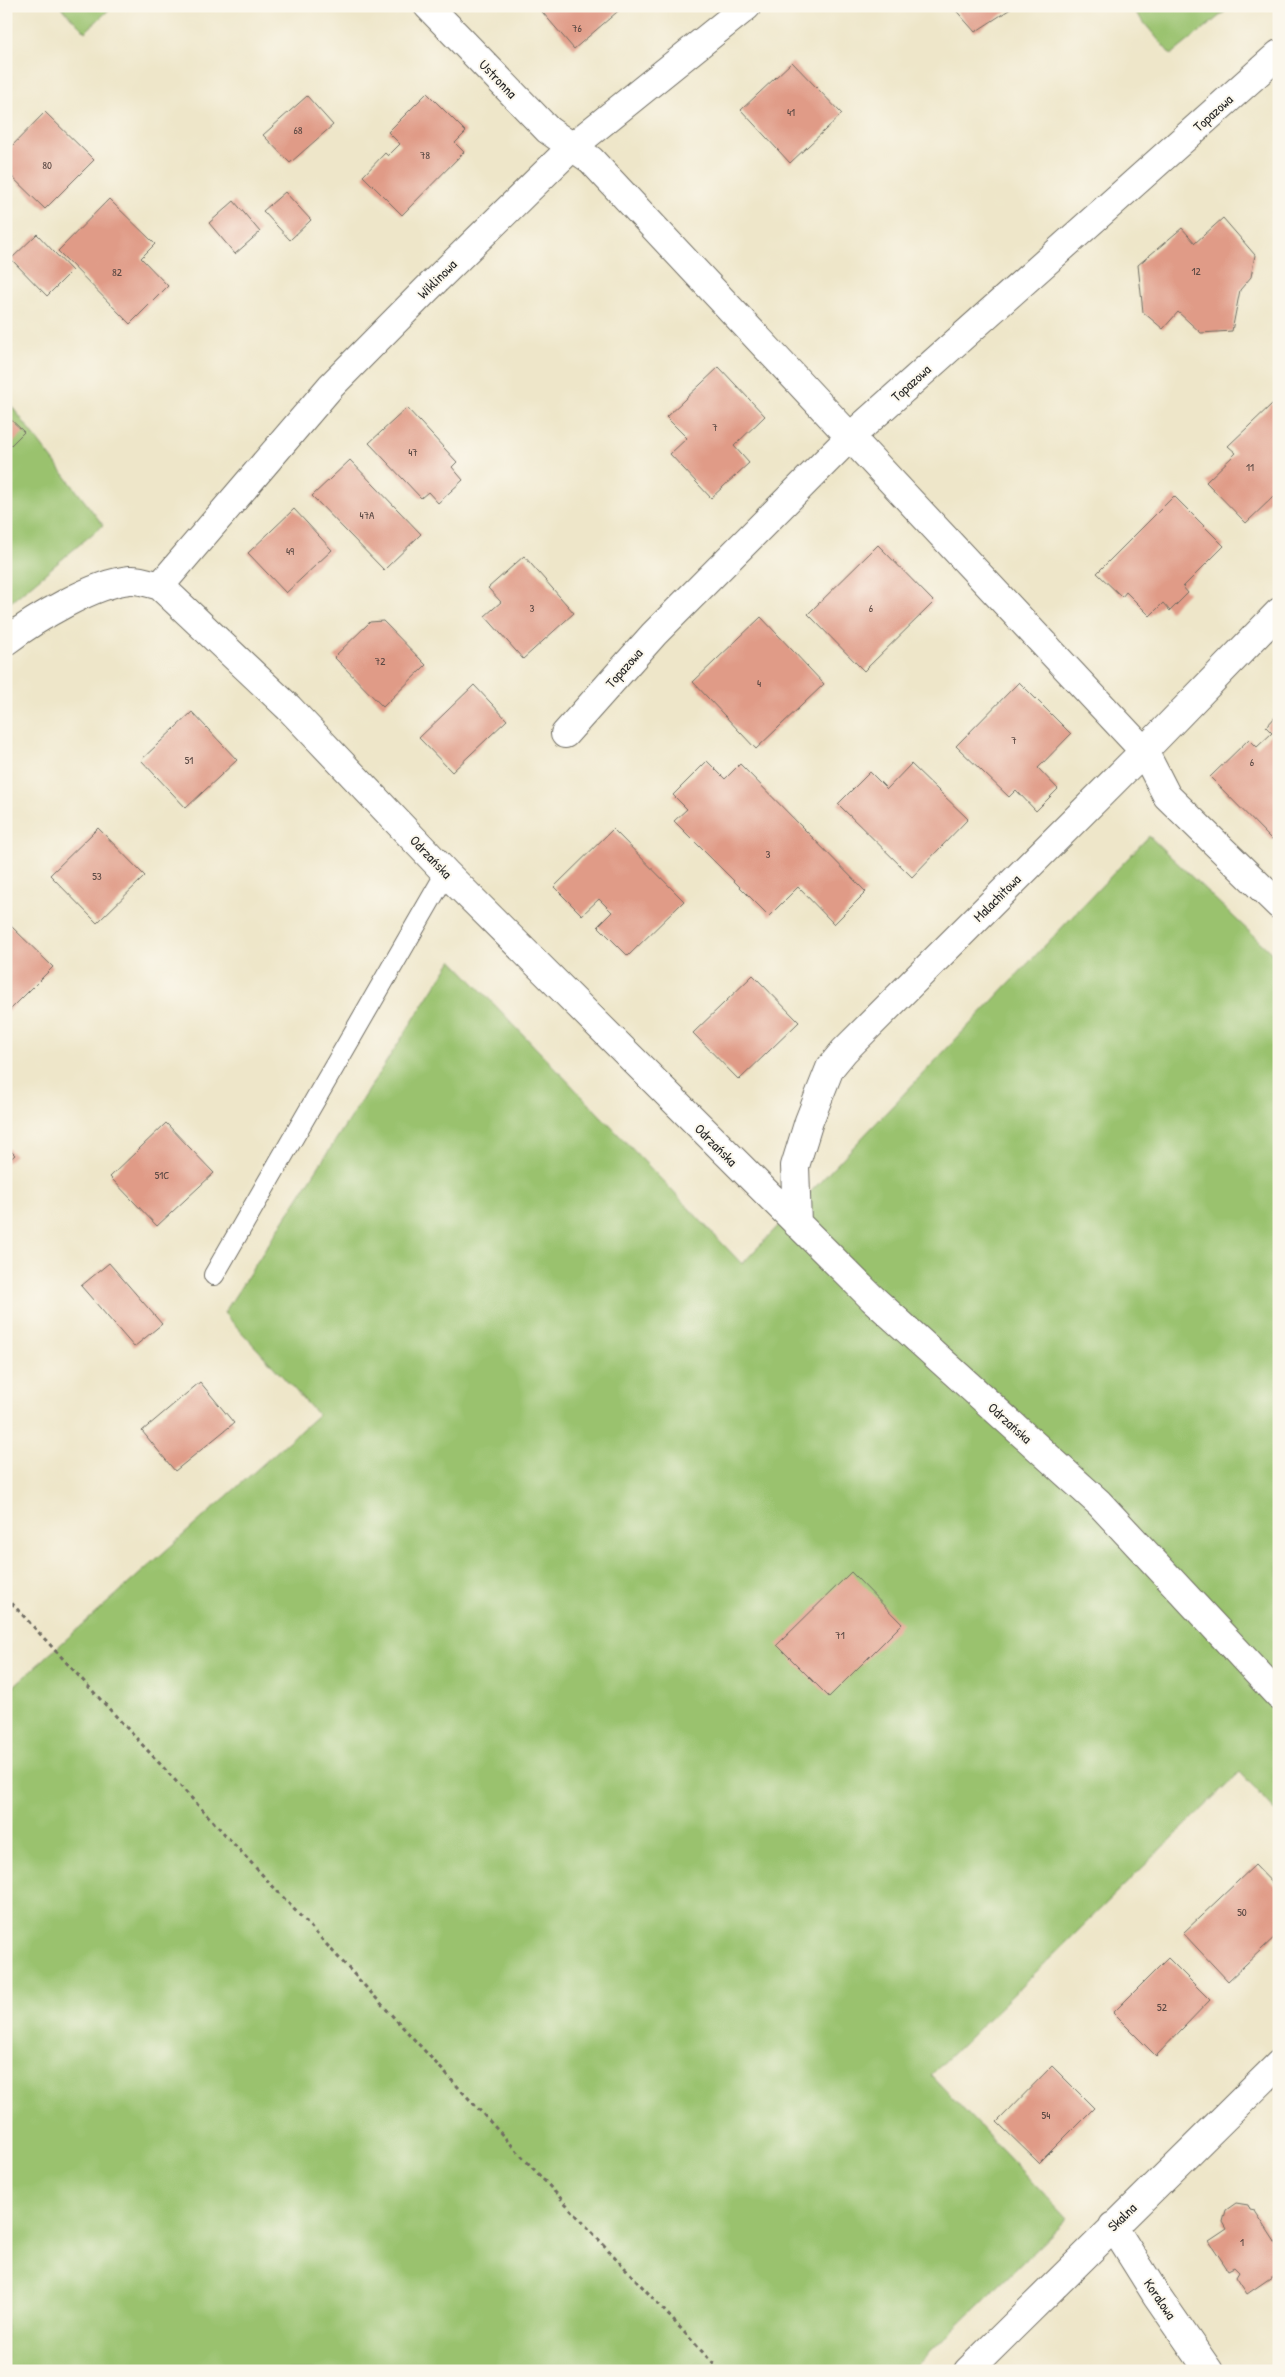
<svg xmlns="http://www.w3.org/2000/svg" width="1285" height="2377" font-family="'Patrick Hand',sans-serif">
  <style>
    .green { fill: #9ac26e; stroke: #62764c }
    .building { fill: #e09b87 }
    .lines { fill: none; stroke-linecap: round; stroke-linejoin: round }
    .lane-casing { stroke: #6f6c62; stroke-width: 22 }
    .street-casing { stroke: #6f6c62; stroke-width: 30 }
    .path { stroke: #6f6c62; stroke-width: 3; stroke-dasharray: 4 4; stroke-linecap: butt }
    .lane { stroke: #fff; stroke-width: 20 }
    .street { stroke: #fff; stroke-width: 28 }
    .labels { text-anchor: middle; stroke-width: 4; stroke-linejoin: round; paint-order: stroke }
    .number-label { font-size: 11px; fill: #584742 }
    .street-label { font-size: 14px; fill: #2b2b2b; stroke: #fbf7ec }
  </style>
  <rect width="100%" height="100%" fill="#fbf7ec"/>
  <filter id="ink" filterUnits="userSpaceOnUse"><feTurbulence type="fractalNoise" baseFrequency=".02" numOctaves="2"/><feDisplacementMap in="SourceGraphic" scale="10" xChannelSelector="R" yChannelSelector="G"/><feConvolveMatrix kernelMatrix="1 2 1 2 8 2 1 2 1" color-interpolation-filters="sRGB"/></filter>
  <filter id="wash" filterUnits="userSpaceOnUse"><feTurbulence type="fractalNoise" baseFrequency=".0096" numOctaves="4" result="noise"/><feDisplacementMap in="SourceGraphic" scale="20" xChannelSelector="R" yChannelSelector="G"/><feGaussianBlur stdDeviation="1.12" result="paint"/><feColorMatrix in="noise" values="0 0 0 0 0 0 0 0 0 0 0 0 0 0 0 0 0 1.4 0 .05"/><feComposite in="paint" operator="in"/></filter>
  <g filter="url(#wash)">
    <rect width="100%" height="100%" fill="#eee6c9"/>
    <path class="green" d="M60 6H113L85 32Z
      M1130 6H1232L1171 55Z
      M6 399 103 525 6 606Z
      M1149 836 1279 960V1814L1240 1772 931 2075 1067 2219 911 2371H6V1693L318 1415 224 1313 452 960 742 1264Z"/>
    <g id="blocks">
      <path class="building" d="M537 6H624L574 49Z
        M952 6H1015L975 32Z
        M792 62 842 114 790 163 741 110Z
        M427 93 466 132 455 143 464 152 402 215 363 176 385 153 388 156 400 144 388 132Z
        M307 96 333 125 290 163 263 135Z
        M45 112 94 160 45 209 6 171V152Z
        M285 192 311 220 290 240 263 211Z
        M109 199 155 244 141 258 168 286 130 324 58 251Z
        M234 201 260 232 235 254 209 223Z
        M1223 218 1255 255 1251 277 1240 290 1232 331 1201 333 1178 312 1163 329 1143 312 1138 265 1182 228 1195 243Z
        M37 234 72 271 47 296 11 259Z
        M719 367 765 416 734 446 749 463 711 498 670 454 687 438 666 417Z
        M1272 404 1279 410V503L1273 497 1246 523 1206 482 1236 453 1228 446Z
        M407 408 457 462 452 467 463 480 438 503 428 492 421 498 369 443Z
        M6 415 24 432 6 450Z
        M350 460 421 534 384 570 312 496Z
        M1174 496 1224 546 1183 587 1188 593 1170 611 1163 603 1150 616 1126 592 1122 597 1097 573Z
        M294 509 332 550 286 593 248 553Z
        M878 545 934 602 864 671 808 614Z
        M524 556 574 613 523 659 485 616 501 602 488 588Z
        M761 617 824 684 756 749 693 682Z
        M383 621 426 665 383 707 334 657 370 622Z
        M1019 682 1071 734 1038 768 1058 789 1036 811 1016 790 1009 797 956 746Z
        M474 685 507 720 452 772 419 738Z
        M192 712 237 760 186 808 141 760Z
        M1279 713V833L1272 840 1210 777 1249 739 1257 747 1272 733 1266 727Z
        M707 761 725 779 740 764 866 892 834 924 798 887 769 916 674 821 687 809 673 795Z
        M911 764 968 819 912 877 838 804 870 772 887 789Z
        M98 828 145 876 97 923 50 875Z
        M613 829 684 901 628 956 598 926 612 912 599 899 582 915 554 887Z
        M10 925 53 967 6 1014V929Z
        M753 975 799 1022 739 1080 693 1033Z
        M166 1123 214 1173 157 1226 110 1177Z
        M6 1146 15 1155 6 1163Z
        M109 1263 162 1324 134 1347 81 1286Z
        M200 1382 234 1423 175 1471 142 1431Z
        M851 1572 902 1624 829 1697 777 1645Z
        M1255 1865 1279 1890V1933L1228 1981 1183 1933Z
        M1168 1958 1210 2000 1156 2056 1113 2013Z
        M1052 2066 1094 2108 1039 2163 997 2122Z
        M1236 2203 1248 2205 1250 2210 1255 2211 1279 2248V2272L1247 2294 1236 2277 1239 2272 1234 2267 1228 2270 1209 2241 1227 2229 1223 2222 1226 2210Z"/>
    </g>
  </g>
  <g filter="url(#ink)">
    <use href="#blocks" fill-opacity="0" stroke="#6f6c62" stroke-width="1"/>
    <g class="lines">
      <g class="lane-casing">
        <path id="lane" d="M214 1275 446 873"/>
      </g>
      <g class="street-casing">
        <path id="street" d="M428 6 548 130 591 160 1144 751 1167 796 1279 905
          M160 586 289 708 446 873 872 1298 1099 1503 1279 1696
          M160 586 331 386 427 289 572 147 747 6
          M6 641C35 619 94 583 130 580 140 579 151 584 160 586
          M565 734 654 634 849 438 1279 54
          M797 1224 795 1166 809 1121 830 1068 844 1051 1144 751 1279 612
          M1113 2226 1157 2296 1209 2371
          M968 2371 1279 2064"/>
      </g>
      <path class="path" d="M6 1597 720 2371"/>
      <use href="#lane" class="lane"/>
      <use href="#street" class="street"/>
    </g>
  </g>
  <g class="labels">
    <g class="number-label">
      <text x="577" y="32">76</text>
      <text x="791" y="116">41</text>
      <text x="298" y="134">68</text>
      <text x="425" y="159">78</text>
      <text x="47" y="169">80</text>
      <text x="1196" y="275">12</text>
      <text x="117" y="276">82</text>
      <text x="715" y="431">7</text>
      <text x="413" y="456">47</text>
      <text x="1250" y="471">11</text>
      <text x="367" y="519">47A</text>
      <text x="290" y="555">49</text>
      <text x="532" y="612">3</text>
      <text x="871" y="612">6</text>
      <text x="380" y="665">72</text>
      <text x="759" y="687">4</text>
      <text x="1014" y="744">7</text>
      <text x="189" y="764">51</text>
      <text x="1252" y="766">6</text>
      <text x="768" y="858">3</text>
      <text x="97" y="880">53</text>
      <text x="162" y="1179">51C</text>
      <text x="840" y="1639">71</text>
      <text x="1242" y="1916">50</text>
      <text x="1162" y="2011">52</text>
      <text x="1046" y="2119">54</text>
      <text x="1242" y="2246">1</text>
    </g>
    <g class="street-label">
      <text transform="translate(498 79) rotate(46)" y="5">Ustronna</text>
      <text transform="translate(1213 113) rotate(-42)" y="5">Topazowa</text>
      <text transform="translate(437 279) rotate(-45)" y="5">Wiklinowa</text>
      <text transform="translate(911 383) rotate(-42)" y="5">Topazowa</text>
      <text transform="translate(624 668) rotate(-48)" y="5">Topazowa</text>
      <text transform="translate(431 857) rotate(46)" y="5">Odrzańska</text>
      <text transform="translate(997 898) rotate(-45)" y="5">Malachitowa</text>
      <text transform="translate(716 1145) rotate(45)" y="5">Odrzańska</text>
      <text transform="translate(1010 1423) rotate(42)" y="5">Odrzańska</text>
      <text transform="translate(1122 2217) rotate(-44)" y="5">Skalna</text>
      <text transform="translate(1160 2299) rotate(56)" y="5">Koralowa</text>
    </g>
  </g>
  <rect width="1285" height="2377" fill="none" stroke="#fbf7ec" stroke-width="25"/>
</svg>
